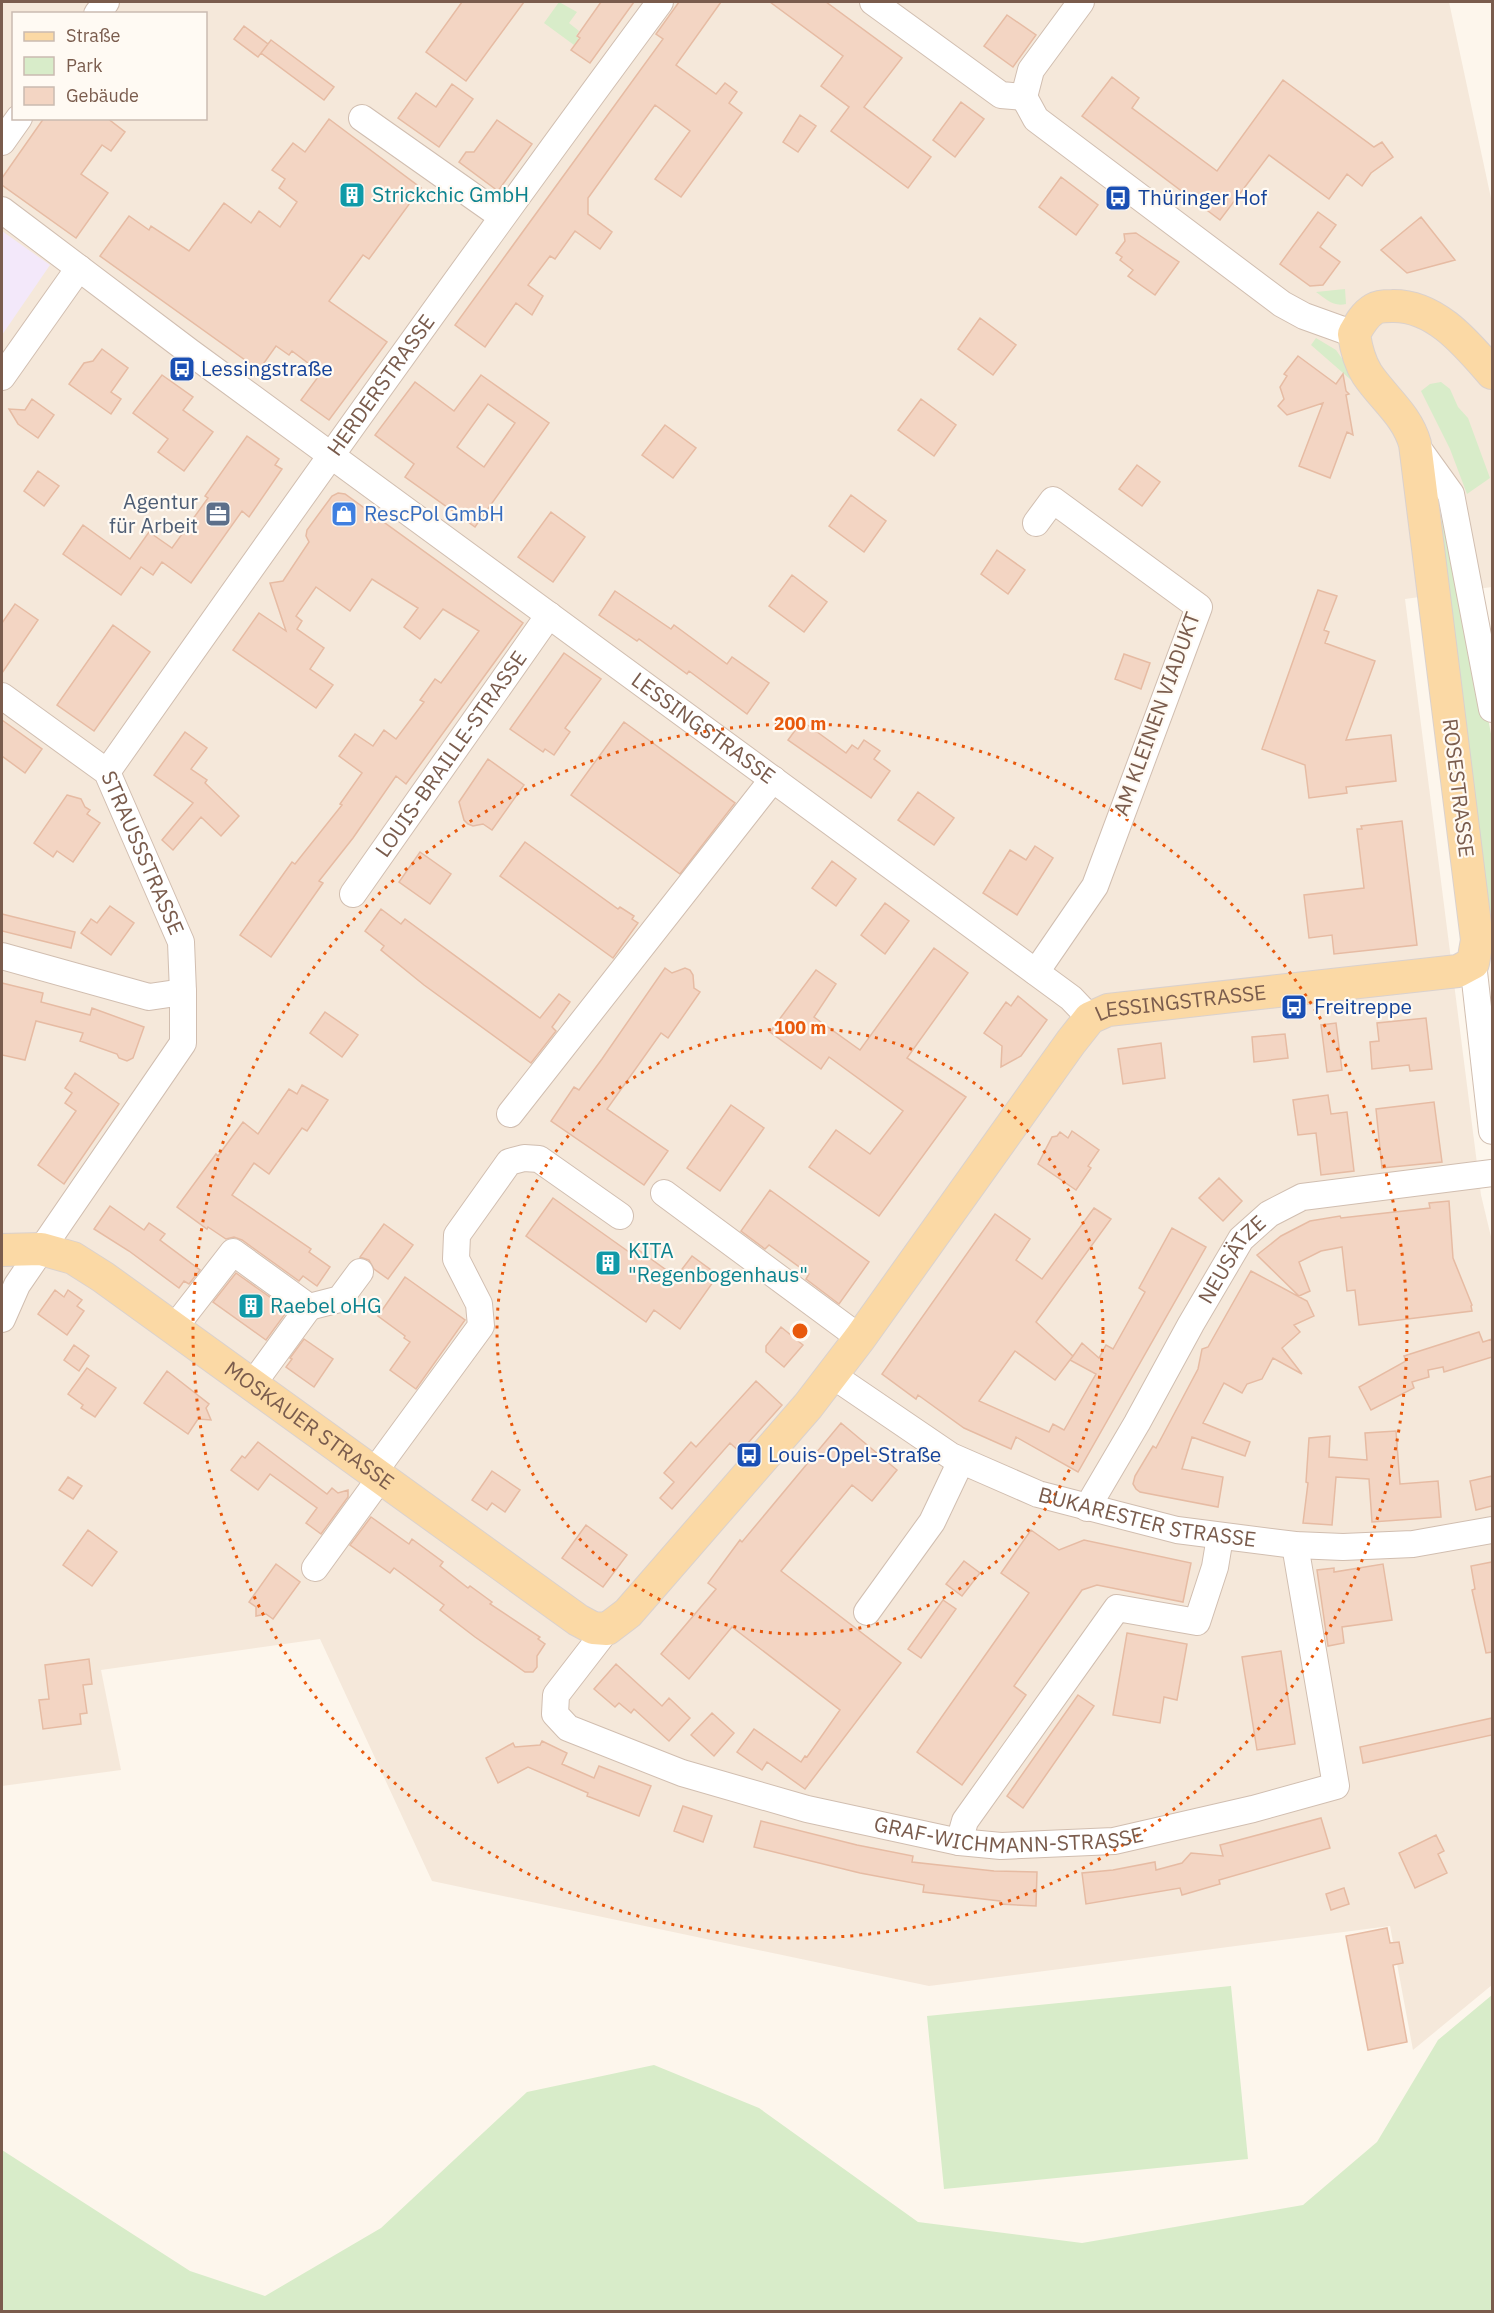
<svg xmlns="http://www.w3.org/2000/svg" width="1494" height="2313" font-family="'IBM Plex Sans',sans-serif">
  <style>
    .residential { fill: #f5e8da; fill-rule: evenodd }
    .education { fill: #f3e8fa }
    .green { fill: #d8ecc9 }
    .building { fill: #f3d5c3; stroke: #e6bba3; stroke-width: 1.5; fill-rule: evenodd }
    .lines { fill: none; stroke-linecap: round; stroke-linejoin: round }
    .minor-casing { stroke: #d1beb0; stroke-width: 28 }
    .major-casing { stroke: #dad1cd; stroke-width: 34 }
    .minor { stroke: #fff; stroke-width: 26 }
    .major { stroke: #fbd9a5; stroke-width: 32 }
    .ring { fill: none; stroke: #e8590c; stroke-width: 3; stroke-dasharray: 3 6 }
    .labels { text-anchor: middle; stroke-width: 4.5; stroke-linejoin: round; paint-order: stroke }
    .culture-label { font-size: 21px; fill: #0d838f; stroke: #fffaf3; text-anchor: start }
    .transit-label { font-size: 21px; fill: #164399; stroke: #fffaf3; text-anchor: start }
    .street-label { font-size: 21px; fill: #7a5c4d; stroke: #fffaf3 }
    .service-label { font-size: 21px; fill: #4e5e75; stroke: #fffaf3; text-anchor: end }
    .shop-label { font-size: 21px; fill: #366cbe; stroke: #fffaf3; text-anchor: start }
    .centre { fill: #e8590c; stroke: #fffaf3; stroke-width: 3 }
    .ring-label { font-size: 18px; text-anchor: middle; font-weight: bold; fill: #e8590c; stroke: #fffaf3; stroke-width: 4.5; stroke-linejoin: round; paint-order: stroke }
  </style>
  <rect width="100%" height="100%" fill="#fdf6ec"/>
  <path class="residential" d="M2 2H1449L1492 203V587L1405 599 1481 1195 1492 1241V1985L1413 2050 1390 1926 929 1986 432 1881 320 1639 101 1670 121 1770 2 1786ZM14 14H206V118H14Z"/>
  <path class="education" d="M2 231 50 265 2 335Z"/>
  <path class="green" d="M559 2 577 12 569 23 579 31 576 36 579 39 574 45 544 23Z
    M1345 289 1346 304C1333 307 1326 299 1316 292Z
    M1316 338 1336 350 1360 384 1358 386 1311 345Z
    M1441 382 1450 389 1458 407 1468 418 1490 478 1467 494 1450 449 1421 391 1430 384Z
    M1437 503 1453 534 1492 739V925L1490 921Z
    M1231 1986 1248 2159 944 2189 927 2016Z
    M1492 1995V2311H2V2150L190 2271 265 2296 381 2228 527 2092 654 2065 759 2108 918 2222 1082 2243 1303 2205 1377 2142 1438 2040Z"/>
  <path class="building" d="M462 2H524L466 81 426 52Z
    M601 2H634L590 63 571 50 580 38 577 36Z
    M679 2H721L676 65 716 94 725 83 737 92 729 103 742 113 681 197 655 179 690 131 655 105 588 198V214L612 232 600 249 575 231 555 259 550 256 528 285 543 296 532 315 516 303 485 347 455 325 663 39 656 34Z
    M770 2H826L902 58 864 107 931 157 908 188 831 131 849 107 821 86 843 56Z
    M1007 15 1036 35 1013 67 984 46Z
    M244 26 268 44 258 57 234 39Z
    M271 40 334 87 324 100 261 53Z
    M1112 77 1139 98 1132 108 1217 171 1283 80 1374 147 1382 142 1393 157 1371 173 1362 186 1347 174 1329 199 1269 155 1220 220 1082 116Z
    M452 84 473 99 439 147 398 118 416 93 436 107Z
    M961 102 984 119 955 157 933 140Z
    M800 115 816 126 798 152 783 142Z
    M44 118H107L125 132 111 151 102 145 81 174 108 193 76 238 2 185V178Z
    M329 119 421 188 369 259 363 255 329 301 387 342 329 420 301 400 321 373 292 351 289 355 276 346 259 370 100 256 129 216 149 230 151 226 189 251 224 203 251 223 259 211 280 227 297 202 279 188 285 179 272 170 293 143 305 152Z
    M497 120 532 144 498 191 459 162 466 152H474Z
    M1061 177 1098 205 1076 235 1039 207Z
    M1318 212 1336 225 1320 247 1340 262 1323 285 1310 286 1280 264Z
    M1421 217 1455 260 1407 273 1381 250Z
    M1136 233 1179 262 1155 295 1128 276 1133 270 1120 260 1122 257 1116 253 1125 241 1124 234Z
    M980 318 1016 345 993 375 958 349Z
    M102 349 128 368 111 392 121 399 111 414 69 384 84 363 93 361Z
    M1298 356 1336 384 1343 374 1346 391 1349 394 1346 395 1353 435 1347 432 1330 478 1299 466 1323 403 1287 415 1278 406 1284 399 1280 387 1287 376 1284 374Z
    M162 375 193 397 183 410 213 432 184 471 158 452 168 439 133 413Z
    M481 375 549 423 475 527 405 477 414 464 375 435 415 382 454 411ZM488 404 515 423 484 467 457 447Z
    M32 399 54 415 38 438 18 424 9 409 25 410Z
    M921 399 956 425 934 456 898 430Z
    M665 425 696 448 673 478 642 455Z
    M247 436 279 459 275 465 282 469 249 517 242 511 191 583 162 562 153 575 141 567 121 595 63 554 83 525 130 559 149 532 172 548 208 498 205 496Z
    M1137 465 1160 482 1142 506 1119 489Z
    M38 471 59 486 44 506 24 491Z
    M338 493 345 494 523 623 406 784 396 776 353 838 319 881 323 883 271 957 240 935 292 862 295 864 342 805 340 804 362 773 339 756 355 734 373 746 384 730 396 739 424 702 420 700 435 679 441 683 479 631 443 609 420 639 404 627 418 608 372 579 350 611 316 587 296 616 302 621 297 629 324 648 310 669 333 685 316 708 233 650 259 613 286 631 270 583 283 581 309 542 306 536 307 530 332 496Z
    M851 495 886 521 864 552 829 526Z
    M551 512 585 537 553 582 518 557Z
    M997 550 1025 570 1008 594 981 574Z
    M792 575 827 602 804 632 769 606Z
    M1318 590 1337 596 1324 630 1329 632 1325 643 1375 661 1346 740 1391 735 1396 781 1346 787 1347 793 1309 798 1305 765 1262 749Z
    M615 591 671 629 674 625 727 664 732 657 769 683 747 714 689 671 687 674 639 639 637 641 599 615Z
    M15 604 38 620 2 673V623Z
    M113 625 150 652 94 731 57 705Z
    M564 653 601 679 565 728 570 732 554 755 545 749 543 752 510 729Z
    M1124 654 1150 663 1141 689 1115 679Z
    M2 720 42 749 25 773 2 756Z
    M802 721 846 753 852 745 858 749 864 740 880 751 874 759 890 771 871 798 788 740Z
    M624 722 735 803 680 874 571 795Z
    M185 732 207 748 191 769 207 780 205 783 239 816 221 836 201 817 173 850 162 840 193 803 154 775Z
    M488 759 524 785 492 830 483 824 473 826 468 824 464 820 459 802Z
    M918 792 954 818 934 845 898 820Z
    M67 795 81 799 85 807 90 810 87 814 100 823 73 862 57 851 53 857 34 843Z
    M1402 821 1417 945 1334 954 1332 935 1309 938 1304 895 1364 888 1357 829H1362L1361 826Z
    M525 842 618 909 620 907 634 916 632 919 638 923 613 958 500 876Z
    M1035 846 1053 858 1017 915 983 893 1010 850 1026 860Z
    M420 852 451 874 430 904 399 882Z
    M832 861 856 879 836 906 812 888Z
    M885 903 909 921 885 954 861 935Z
    M110 906 134 923 111 955 81 933 91 919 97 923Z
    M381 909 401 924 405 919 540 1018 559 994 570 1002 552 1027 556 1031 531 1063 424 985 381 950 384 946 365 931Z
    M2 914 75 932 71 948 2 931Z
    M934 948 968 973 907 1058 966 1097 879 1216 809 1167 836 1130 870 1154 903 1111 829 1057 821 1069 770 1032 816 970 836 984 814 1017 860 1050Z
    M665 968 672 973 685 968 690 970 693 975 694 988 700 992 668 1038 661 1033 607 1109 668 1151 644 1185 551 1121 574 1087 579 1090 602 1059Z
    M2 983 43 993 41 1002 90 1015 92 1008 144 1027 133 1058 127 1061 119 1058 117 1054 80 1041 83 1033 36 1021 25 1060 2 1055Z
    M1018 996 1047 1020 1021 1056 1001 1067 1002 1046 984 1033 1006 1002 1011 1006Z
    M325 1012 358 1035 342 1057 310 1033Z
    M1426 1018 1432 1069 1410 1071 1409 1065 1372 1069 1370 1042 1379 1041 1377 1023Z
    M1336 1023 1342 1070 1327 1072 1321 1025Z
    M1285 1034 1288 1058 1254 1062 1252 1037Z
    M1161 1043 1165 1078 1123 1084 1118 1049Z
    M75 1073 119 1104 64 1184 38 1165 76 1111 65 1103 72 1093 65 1088Z
    M302 1085 328 1100 307 1131 302 1128 269 1174 254 1163 232 1195 311 1249 309 1252 330 1267 317 1286 303 1276 299 1281 242 1240 234 1237 226 1239 208 1227 207 1229 177 1207 216 1154 218 1156 243 1122 258 1134 289 1089 297 1094Z
    M1328 1095 1331 1114 1347 1112 1354 1171 1321 1175 1316 1133 1298 1135 1293 1100Z
    M1434 1102 1442 1162 1382 1168 1376 1109Z
    M731 1105 764 1128 720 1191 687 1168Z
    M1072 1131 1099 1150 1088 1166 1091 1168 1076 1190 1038 1164 1052 1137 1057 1136 1060 1132 1068 1138Z
    M1219 1178 1242 1201 1223 1221 1199 1198Z
    M770 1190 869 1262 839 1304 806 1279 809 1274 769 1245 765 1249 741 1231Z
    M553 1198 629 1252 633 1246 676 1277 692 1256 718 1275 680 1329 654 1310 646 1322 526 1236Z
    M1449 1201 1453 1258 1472 1305 1471 1306 1472 1311 1359 1325 1355 1290 1347 1291 1342 1247 1321 1251 1299 1262 1310 1291 1299 1296 1257 1255 1281 1236 1310 1221 1340 1216 1341 1218 1430 1208 1429 1203Z
    M110 1206 144 1230 149 1223 165 1234 160 1240 200 1270 189 1284 184 1281 179 1288 129 1251 94 1229Z
    M1094 1208 1111 1219 1036 1322 1073 1356 1082 1343 1099 1358 1106 1345 1113 1349 1145 1292 1139 1288 1172 1228 1206 1247 1078 1472 1016 1437 1011 1449 964 1428 918 1395 916 1399 882 1374 995 1214 1030 1239 1016 1260 1042 1279ZM1015 1351 1055 1380 1073 1356 1070 1360 1096 1374 1064 1430 1053 1424 1049 1432 979 1401Z
    M384 1224 413 1245 388 1279 374 1269 369 1260 360 1257Z
    M1251 1271 1307 1301 1314 1316 1294 1325 1300 1332 1282 1348 1302 1374 1273 1358 1262 1379 1247 1384 1242 1393 1224 1383 1203 1423 1250 1442 1245 1456 1192 1437 1182 1469 1223 1477 1218 1507 1140 1492 1136 1489 1133 1484 1135 1476 1153 1446 1156 1448 1198 1369 1202 1349 1208 1347Z
    M236 1273 288 1310 266 1340 213 1302Z
    M405 1277 465 1320 416 1389 390 1370 410 1342 404 1338 405 1336 378 1316Z
    M55 1290 64 1297 68 1290 82 1300 77 1306 84 1311 67 1335 38 1314Z
    M781 1327 803 1345 784 1367 766 1352V1346Z
    M1479 1332 1483 1342 1492 1339V1357L1444 1372 1443 1367 1428 1370 1429 1377 1412 1382 1414 1388 1371 1410 1359 1387 1406 1361 1404 1356Z
    M304 1339 333 1359 314 1387 286 1367 292 1359 290 1358Z
    M74 1345 89 1356 79 1371 64 1360Z
    M87 1368 116 1388 95 1417 81 1408 83 1405 68 1394Z
    M167 1371 209 1404 206 1408 211 1420 198 1419 188 1434 144 1403Z
    M756 1381 782 1405 740 1452 730 1443 672 1509 660 1498 674 1482 664 1473 691 1442 696 1447Z
    M841 1423 897 1470 872 1501 852 1485 781 1571 901 1663 805 1789 767 1762 762 1770 737 1752 754 1729 801 1762 805 1756 807 1757 840 1710 732 1627 689 1679 661 1654 716 1589 708 1583 740 1540 742 1542Z
    M1396 1431 1400 1484 1438 1481 1441 1517 1372 1522 1369 1479 1336 1477 1332 1525 1303 1523 1308 1483 1306 1482 1309 1438 1330 1436 1329 1457 1367 1460 1365 1433Z
    M258 1442 327 1494 332 1488 338 1493 348 1490V1497L321 1534 306 1523 317 1508 270 1474 258 1490 231 1470 242 1456 245 1458Z
    M492 1471 520 1490 505 1512 492 1503 487 1510 472 1500Z
    M1492 1476V1506L1476 1510 1470 1481Z
    M68 1477 82 1486 73 1499 59 1490Z
    M371 1517 409 1544 412 1539 443 1562 440 1566 468 1588 470 1586 492 1602 490 1604 540 1637 538 1639 545 1644 537 1656V1667L533 1672H525L475 1637 440 1610 444 1605 394 1568 390 1573 350 1545Z
    M586 1525 627 1555 603 1587 562 1558Z
    M88 1530 117 1552 92 1586 63 1565Z
    M1031 1530 1059 1550 1084 1540 1191 1563 1183 1602 1097 1585 1082 1590 1014 1686 1026 1695 962 1785 917 1752 1029 1593 1001 1573Z
    M964 1561 980 1573 962 1596 946 1584Z
    M1492 1562V1652L1486 1653 1472 1590 1475 1589 1471 1566Z
    M276 1564 300 1582 273 1619 266 1614 256 1616V1607L249 1602Z
    M1383 1564 1392 1620 1342 1627 1344 1643 1328 1646 1317 1570 1334 1568V1572Z
    M943 1600 956 1609 921 1658 908 1649Z
    M1127 1633 1187 1644 1177 1700 1164 1697 1160 1723 1113 1715Z
    M1281 1651 1295 1744 1257 1750 1242 1657Z
    M89 1659 92 1684 83 1685 87 1713 80 1714 81 1724 43 1729 39 1700 49 1699 45 1665Z
    M616 1664 662 1706 669 1698 690 1718 669 1741 634 1709 631 1713 619 1703 615 1707 594 1689Z
    M1078 1695 1094 1706 1023 1808 1007 1796Z
    M712 1713 734 1733 714 1756 691 1735Z
    M1492 1718V1735L1363 1763 1360 1747Z
    M542 1741 567 1753 562 1764 594 1778 599 1766 651 1786 639 1816 587 1796 588 1793 528 1767 498 1783 486 1758 513 1743 515 1747 540 1745Z
    M683 1806 712 1816 703 1842 674 1831Z
    M1321 1818 1330 1848 1219 1880 1220 1884 1182 1895 1180 1888 1086 1904 1082 1873 1113 1870 1155 1862 1156 1870 1182 1863 1191 1853 1223 1856 1220 1845Z
    M761 1821 857 1845 913 1856 912 1862 994 1871 1037 1872 1036 1906 1000 1904V1901L923 1892 924 1885 860 1873 754 1847Z
    M1436 1835 1444 1851 1438 1854 1447 1873 1415 1888 1399 1853Z
    M1344 1888 1349 1904 1331 1910 1326 1894Z
    M1387 1928 1390 1943 1399 1942 1403 1963 1393 1965 1407 2042 1368 2050 1346 1936Z"/>
  <g class="lines">
    <g class="minor-casing">
      <g id="minor">
        <path d="M873 2 1001 95 1024 97"/>
        <path d="M97 14 106 2"/>
        <path d="M1024 97 1036 119 1282 304 1304 316 1354 334"/>
        <path d="M1024 97 1031 70 1081 2"/>
        <path d="M362 118 501 216"/>
        <path d="M2 142 19 118"/>
        <path id="s1" d="M2 210 190 352 1071 998 1090 1018"/>
        <path d="M2 377 79 268"/>
        <path d="M1415 444 1451 494 1492 709"/>
        <path d="M1036 523 1053 500 1199 607 1095 886 1036 972"/>
        <path id="s2" d="M2 696 107 772 181 942 183 992V1043L17 1285 2 1319"/>
        <path id="s3" d="M107 772C289 513 472 256 660 2"/>
        <path id="s4" d="M353 894 549 615"/>
        <path d="M2 956 149 997 183 992"/>
        <path d="M1473 963 1492 1131"/>
        <path d="M510 1114 773 779"/>
        <path d="M664 1193 860 1338"/>
        <path d="M174 1328 233 1252 309 1307 340 1299 360 1272"/>
        <path id="s5" d="M832 1375 951 1456 1038 1494 1177 1530 1295 1545 1343 1547 1413 1544 1492 1530"/>
        <path d="M252 1385 309 1307"/>
        <path d="M374 1472 481 1326 479 1304 456 1259 457 1235 509 1162 524 1158 539 1159 620 1216"/>
        <path id="s6" d="M1087 1508 1137 1423 1191 1324 1241 1239 1269 1214 1302 1197 1492 1173"/>
        <path d="M315 1568 381 1477"/>
        <path d="M867 1612 932 1522 961 1461"/>
        <path id="s7" d="M607 1629 556 1695 555 1714 568 1728 682 1773 807 1809 959 1842 1001 1846 1114 1841 1253 1809 1336 1786 1295 1545"/>
        <path d="M959 1842 965 1821 1117 1608 1197 1622 1215 1567 1220 1537"/>
      </g>
    </g>
    <g class="major-casing">
      <g id="major">
        <path id="s8" d="M2 1250 41 1249 73 1258 103 1277 578 1620 593 1628 607 1629 628 1613 808 1406 860 1338 1071 1042 1090 1018 1108 1010 1458 971 1473 963 1477 940 1415 444C1407 415 1383 398 1367 374 1359 361 1356 348 1354 334 1359 325 1364 315 1374 309 1379 306 1386 306 1392 306 1435 305 1466 343 1492 373"/>
      </g>
    </g>
    <use href="#minor" class="minor"/>
    <use href="#major" class="major"/>
  </g>
  <g class="ring">
    <circle cx="800" cy="1331" r="303"/>
    <circle cx="800" cy="1331" r="607"/>
  </g>
  <defs>
    <g id="building-square" transform="scale(1.35)"><rect x="-9" y="-9" width="18" height="18" rx="4" fill="#0f9aa8" stroke="#fffaf3"/><path d="M-4-6H4V6H1V3H-1V6H-4ZM-2.5-4.3h1.7v1.8h-1.7ZM.8-4.3h1.7v1.8H.8ZM-2.5-1h1.7V.8h-1.7ZM.8-1h1.7V.8H.8Z" fill="#fff"/></g>
    <g id="bus-square" transform="scale(1.35)"><rect x="-9" y="-9" width="18" height="18" rx="4" fill="#1a4fb4" stroke="#fffaf3"/><path d="M-5-6H5V4H4V6H2V4H-2V6H-4V4H-5ZM-3.5-4V0h7V-4ZM-3.5 1.2v1.5H-2V1.2ZM2 1.2v1.5H3.5V1.2Z" fill="#fff"/></g>
    <g id="office-square" transform="scale(1.35)"><rect x="-9" y="-9" width="18" height="18" rx="4" fill="#5c6f8a" stroke="#fffaf3"/><path d="M-6-3h4V-5.5h4V-3h4V5H-6ZM-1-4.5V-3h2v-1.5ZM-6 0V1H6V0Z" fill="#fff"/></g>
    <g id="shop-square" transform="scale(1.35)"><rect x="-9" y="-9" width="18" height="18" rx="4" fill="#3f7fe0" stroke="#fffaf3"/><path d="M-5-2.5h2.3a2.7 3.5 0 0 1 5.4 0H5L5.5 6h-11ZM-1.5-2.5h3a1.5 2.3 0 0 0-3 0Z" fill="#fff"/></g>
  </defs>
  <g fill-rule="evenodd">
    <use href="#building-square" x="352" y="195"/>
    <use href="#bus-square" x="1118" y="198"/>
    <use href="#bus-square" x="182" y="369"/>
    <use href="#office-square" x="218" y="514"/>
    <use href="#shop-square" x="344" y="514"/>
    <use href="#bus-square" x="1294" y="1007"/>
    <use href="#building-square" x="608" y="1263"/>
    <use href="#building-square" x="251" y="1306"/>
    <use href="#bus-square" x="749" y="1455"/>
  </g>
  <g class="labels">
    <g class="culture-label">
      <text x="372" y="202">Strickchic GmbH</text>
      <text x="628" y="1258">KITA<tspan x="628" dy="24">"Regenbogenhaus"</tspan></text>
      <text x="270" y="1313">Raebel oHG</text>
    </g>
    <g class="transit-label">
      <text x="1138" y="205">Thüringer Hof</text>
      <text x="201" y="376">Lessingstraße</text>
      <text x="1314" y="1014">Freitreppe</text>
      <text x="768" y="1462">Louis-Opel-Straße</text>
    </g>
    <g class="street-label">
      <text dy="7" stroke="none"><textPath href="#s3" startOffset="474">HERDERSTRASSE</textPath></text>
      <text transform="translate(1157 714) rotate(-70)" y="7">AM KLEINEN VIADUKT</text>
      <text dy="7" stroke="none"><textPath href="#s1" startOffset="872">LESSINGSTRASSE</textPath></text>
      <text dy="7" stroke="none"><textPath href="#s4" startOffset="171">LOUIS-BRAILLE-STRASSE</textPath></text>
      <text transform="translate(1458 788) rotate(83)" y="7">ROSESTRASSE</text>
      <text dy="7" stroke="none"><textPath href="#s2" startOffset="218">STRAUSSSTRASSE</textPath></text>
      <text dy="7" stroke="none"><textPath href="#s8" startOffset="1598">LESSINGSTRASSE</textPath></text>
      <text dy="7" stroke="none"><textPath href="#s6" startOffset="288">NEUSÄTZE</textPath></text>
      <text dy="7" stroke="none"><textPath href="#s8" startOffset="362">MOSKAUER STRASSE</textPath></text>
      <text dy="7" stroke="none"><textPath href="#s5" startOffset="351">BUKARESTER STRASSE</textPath></text>
      <text dy="7" stroke="none"><textPath href="#s7" startOffset="579">GRAF-WICHMANN-STRASSE</textPath></text>
    </g>
    <g class="service-label">
      <text x="198" y="509">Agentur<tspan x="198" dy="24">für Arbeit</tspan></text>
    </g>
    <g class="shop-label">
      <text x="364" y="521">RescPol GmbH</text>
    </g>
  </g>
  <circle cx="800" cy="1331" r="9" class="centre"/>
  <g class="ring-label">
    <text x="800" y="730">200 m</text>
    <text x="800" y="1034">100 m</text>
  </g>
  <rect width="1494" height="2313" fill="none" stroke="#7a5c4d" stroke-width="6"/>
  <rect x="12" y="12" width="195" height="108" fill="#fffaf3" stroke="#cabbb1" stroke-width="1.5"/>
  <rect x="24" y="32" width="30" height="9" fill="#fbd9a5" stroke="#cabbb1" stroke-width="1.5"/>
  <text x="66" y="42" font-size="18" fill="#7a5c4d">Straße</text>
  <rect x="24" y="57" width="30" height="18" fill="#d8ecc9" stroke="#cabbb1" stroke-width="1.5"/>
  <text x="66" y="72" font-size="18" fill="#7a5c4d">Park</text>
  <rect x="24" y="87" width="30" height="18" fill="#f3d5c3" stroke="#cabbb1" stroke-width="1.5"/>
  <text x="66" y="102" font-size="18" fill="#7a5c4d">Gebäude</text>
</svg>
